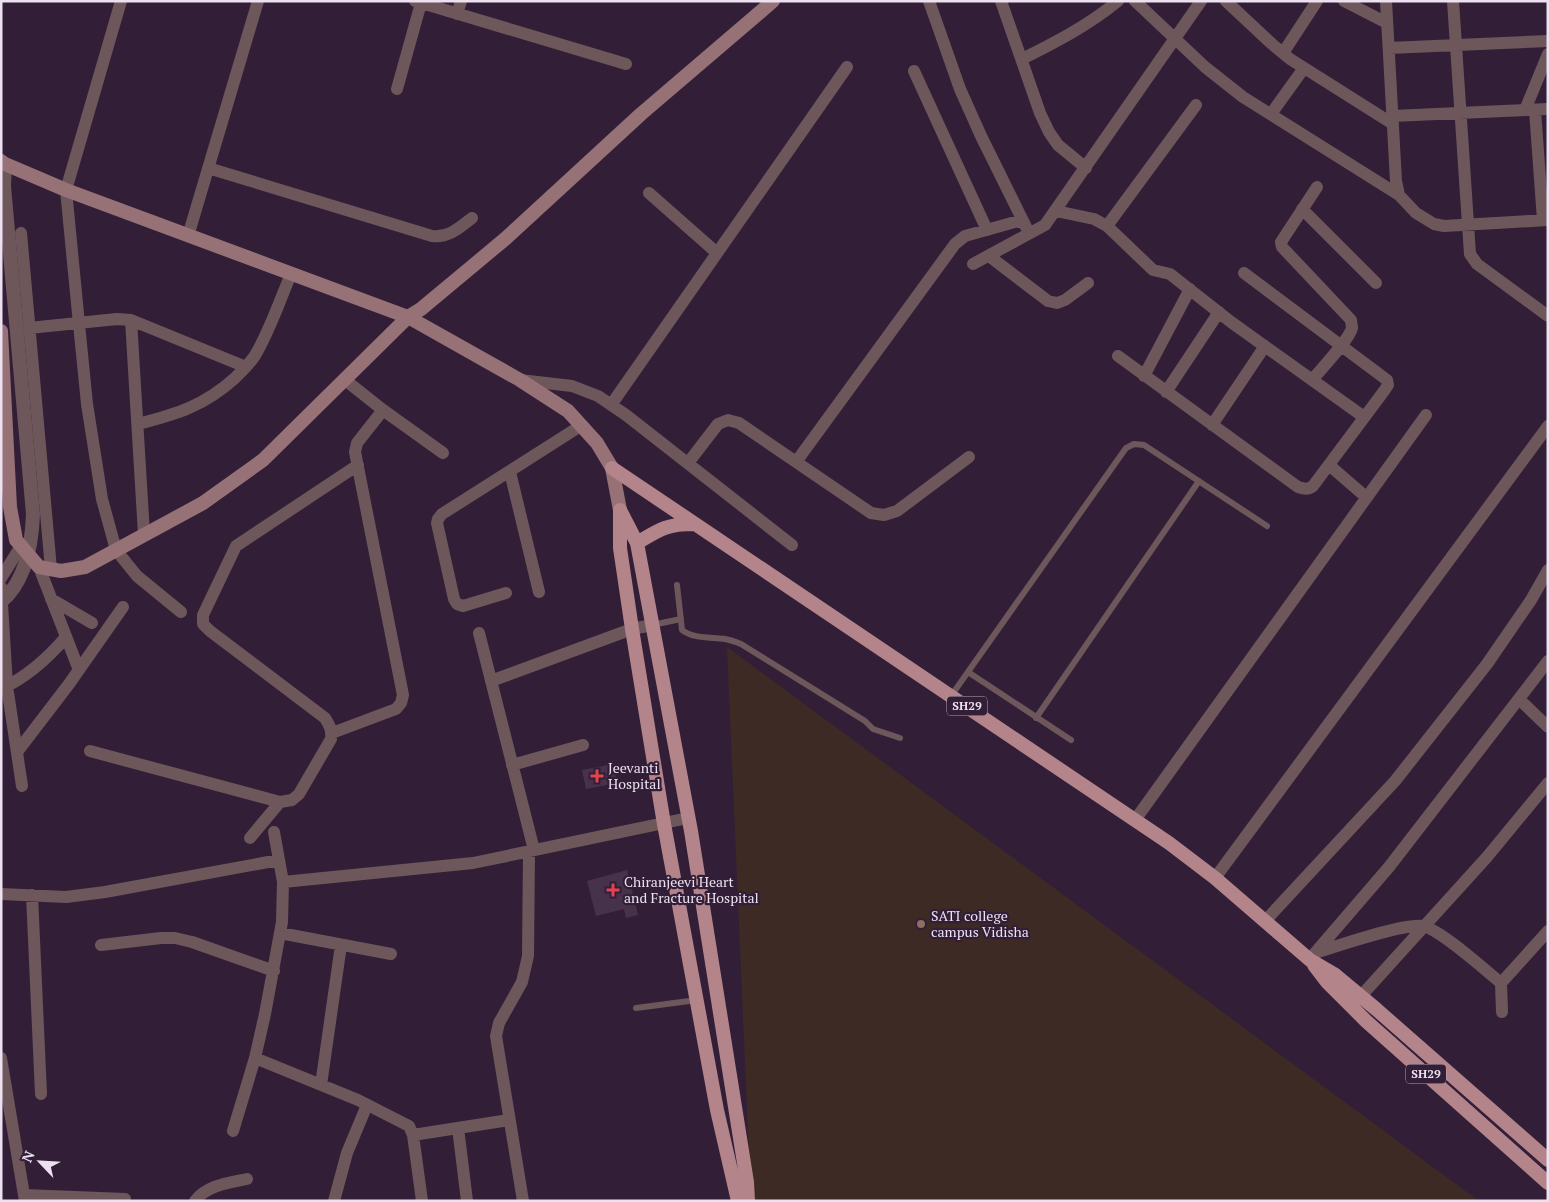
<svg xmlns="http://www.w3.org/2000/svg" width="1549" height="1202" font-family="'PT Serif',serif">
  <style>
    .education { fill: #3d2a25 }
    .building { fill: #46334b }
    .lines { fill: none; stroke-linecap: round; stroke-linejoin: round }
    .service { stroke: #6e575a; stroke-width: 6 }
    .minor { stroke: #6e575a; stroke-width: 12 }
    .tertiary { stroke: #6e575a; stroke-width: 14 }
    .secondary { stroke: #967176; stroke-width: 14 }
    .primary { stroke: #b4848b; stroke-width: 14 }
    .health-dot { fill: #e0444e; stroke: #321f37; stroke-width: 2 }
    .education-dot { fill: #8d6e63; stroke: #321f37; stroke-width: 2 }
    .labels { text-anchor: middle; stroke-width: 4.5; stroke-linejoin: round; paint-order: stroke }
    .shield { fill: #321f37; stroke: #b5a7b9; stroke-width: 1 }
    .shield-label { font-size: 12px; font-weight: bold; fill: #ede1f1 }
    .poi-label { font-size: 14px; fill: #ede1f1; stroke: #321f37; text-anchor: start }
  </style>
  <rect width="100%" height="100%" fill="#321f37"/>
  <path class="education" d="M727 647 1479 1201H751Z"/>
  <path class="building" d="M613 764 617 783 586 789 582 770Z
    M627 870 638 915 626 918 624 909 596 916 587 881Z"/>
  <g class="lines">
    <path class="service" d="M677 585 682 630C693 639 711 637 725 639 731 640 736 642 741 644L865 721 873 729 900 738
      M652 625 681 619
      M968 672 1071 740
      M951 696 1126 448 1134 444 1144 445 1267 526
      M1036 718 1199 481
      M636 1008 697 1000"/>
    <path class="minor" d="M121 1 66 190 79 324 87 404 102 499 116 550 137 576 181 612
      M415 1 626 64
      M929 1 960 89 981 136 1026 227
      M1001 1 1040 113 1049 132 1058 145 1086 168
      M1135 1 1205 67 1243 97 1399 195
      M1226 1 1272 44 1290 59 1393 124
      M1344 1 1387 23
      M1386 1 1396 181 1399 195 1416 213 1434 224 1444 226 1548 220
      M1453 1 1470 254 1477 264 1548 316
      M457 14 461 1
      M1389 48 1548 41
      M1283 53 1317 1
      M1022 59C1056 42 1089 25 1118 1
      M914 71 987 230
      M397 89 421 3
      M1525 110 1548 54
      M1535 110 1543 220
      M1271 114 1304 68
      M1392 116 1548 109
      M208 168 432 236C449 238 459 228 472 218
      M649 193 717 253
      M1302 209 1376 283
      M1056 211 1094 219 1107 226 1153 270 1170 274 1231 322 1364 417
      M1107 226 1196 105
      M21 233 51 569
      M188 236 258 1
      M989 256 1048 301 1057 303 1065 300 1088 283
      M973 264 1045 225 1201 1
      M131 320 144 534
      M29 328 117 319 131 320 246 367
      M1118 356 1298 487C1304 489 1308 490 1313 486L1384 391 1388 385 1387 380 1244 273
      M1144 376 1190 289
      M344 379 383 410 443 453
      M520 380 572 386 598 396 626 415 792 545
      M1312 380C1321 369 1349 340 1352 328 1352 325 1351 323 1351 320L1282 247 1281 242 1317 187
      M1166 392 1219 312
      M611 405 847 67
      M138 424C177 414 204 406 235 378 243 370 252 362 257 352 271 327 280 300 291 274
      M1212 425 1265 346
      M796 462 955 244 965 236 1022 220
      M688 463 718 424 728 420 739 423 871 513 884 515 897 511 969 457
      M1329 465 1366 497
      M510 472 539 592
      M39 567 79 670
      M1 578 21 546
      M1 587 7 686 22 786
      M506 593 463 606 457 604 454 599 437 523 438 519 442 514 582 425
      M51 599 92 623
      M479 633 534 850
      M491 681 632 629 652 625
      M1 689C27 677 48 658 66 637
      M1519 699 1548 727
      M332 733 396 709 401 703 403 695 355 452 357 443 383 410
      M90 751 280 802 292 800 299 794 331 739C332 730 330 726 325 718L210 631 203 624V615L236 546 358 465
      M17 752 69 684 123 607
      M512 765 583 745
      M1135 820 1426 415
      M250 838 280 802
      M1215 878 1548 426
      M283 882 473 863 688 818
      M1 894 66 897 105 892 279 860
      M32 895 41 1094
      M1265 921 1395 781 1487 664 1531 600 1548 570
      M280 933 391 954
      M101 945 161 938H175L192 942 274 971
      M1315 953 1389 867 1548 661
      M1315 953C1338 946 1403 923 1423 926 1441 930 1485 970 1501 983L1548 931
      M1501 983 1502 1012
      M1361 996 1487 857 1548 783
      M1 1058 25 1201
      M255 1058 358 1100 409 1126 413 1135 422 1201
      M321 1085 341 945
      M458 1128 467 1201
      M233 1131 255 1058 265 1014 282 922 283 882 274 832
      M413 1135 509 1120
      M24 1195 125 1199
      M195 1201C207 1185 229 1183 247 1179
      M334 1201 347 1153 367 1105
      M523 1201 496 1036 499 1023 522 982 528 956 529 851"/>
    <path class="tertiary" d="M1 602C26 581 32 543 33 514L4 186 5 164"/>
    <path class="secondary" d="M1 161 5 164 66 190 408 317 520 380 568 411 597 443 612 468 620 510
      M1 331 10 507 16 540 39 567 61 571 85 567 203 503 263 460 408 317 421 309 505 239 641 114 773 1"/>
    <path class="primary" d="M612 468 1169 843 1215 878 1310 960 1334 974 1376 1009 1548 1160
      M620 510 637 543 691 831 747 1182 748 1201
      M620 512V548L632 629 664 824 717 1110 738 1201
      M637 543C660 529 667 524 694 524
      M1314 965 1327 982 1366 1021 1548 1183"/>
  </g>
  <g class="health-dot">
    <path d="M594.5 768.5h5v5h5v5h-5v5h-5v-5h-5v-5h5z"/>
    <path d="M610.5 882.5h5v5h5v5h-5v5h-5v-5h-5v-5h5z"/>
  </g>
  <circle class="education-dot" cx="921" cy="924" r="5"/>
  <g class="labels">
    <g class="shield">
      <rect x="947" y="696.5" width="40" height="19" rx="4"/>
      <rect x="1406" y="1064.5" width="40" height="19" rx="4"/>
    </g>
    <g class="shield-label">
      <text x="967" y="710">SH29</text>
      <text x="1426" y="1078">SH29</text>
    </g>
    <g class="poi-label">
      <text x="608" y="773">Jeevanti<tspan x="608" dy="16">Hospital</tspan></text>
      <text x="624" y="887">Chiranjeevi Heart<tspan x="624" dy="16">and Fracture Hospital</tspan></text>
      <text x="931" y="921">SATI college<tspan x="931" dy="16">campus Vidisha</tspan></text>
    </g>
  </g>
  <rect width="1549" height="1202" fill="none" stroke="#ede1f1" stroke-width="5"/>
  <g transform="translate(40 1162) rotate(295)" stroke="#321f37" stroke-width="4" paint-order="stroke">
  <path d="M0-4L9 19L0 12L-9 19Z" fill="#ede1f1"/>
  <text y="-8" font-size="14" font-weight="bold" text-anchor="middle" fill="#ede1f1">N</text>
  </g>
</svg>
